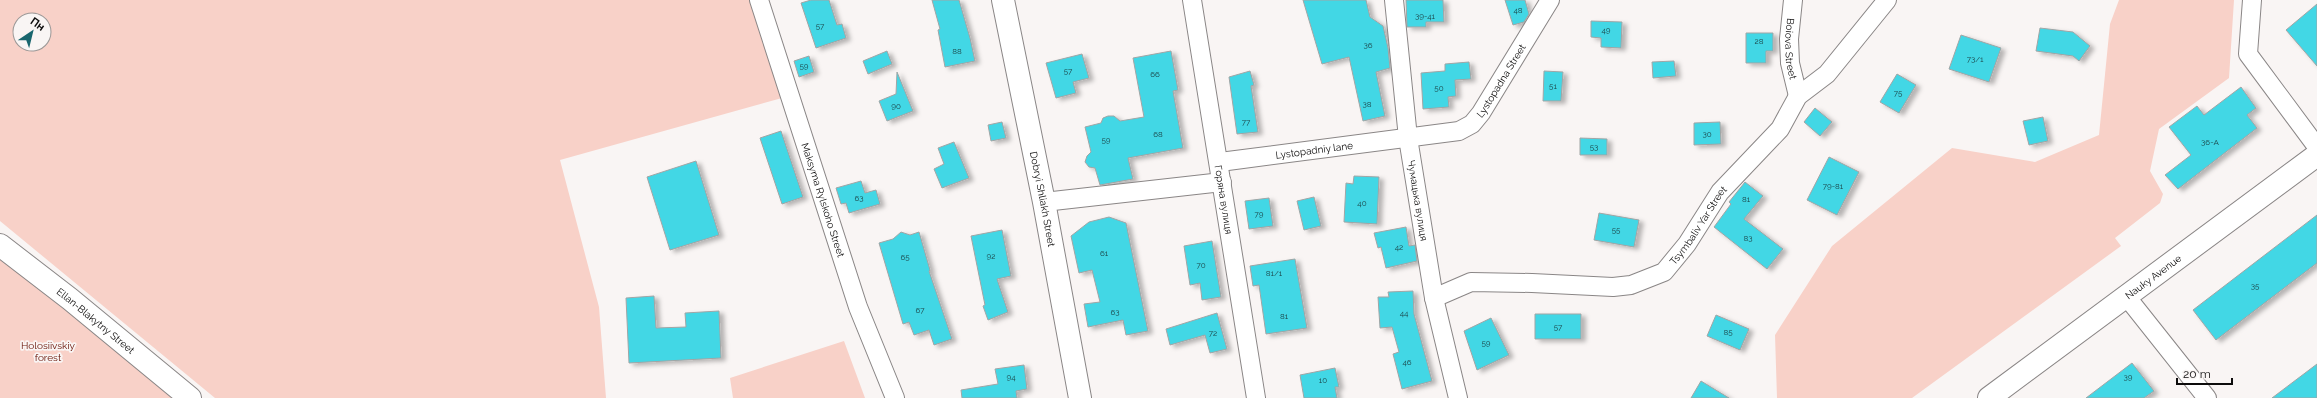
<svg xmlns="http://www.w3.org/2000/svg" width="2317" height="398" font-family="Raleway,sans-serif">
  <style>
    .green { fill: #f8d1c8; fill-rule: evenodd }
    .building { fill: #42d7e5; stroke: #a1a5a5; filter: url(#shadow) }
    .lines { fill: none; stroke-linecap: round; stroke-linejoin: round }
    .street-casing { stroke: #8a8686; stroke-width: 20 }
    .secondary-casing { stroke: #8a8686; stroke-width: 24 }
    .street { stroke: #fff; stroke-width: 18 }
    .secondary { stroke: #fff; stroke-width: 22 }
    .labels { text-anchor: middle; stroke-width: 3.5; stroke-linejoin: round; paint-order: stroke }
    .number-label { font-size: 8px; fill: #1a3f42 }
    .street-label { font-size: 10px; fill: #0d0c0c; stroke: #f9f5f4 }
    .park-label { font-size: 10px; fill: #660f02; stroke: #f9f5f4 }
  </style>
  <defs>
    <filter id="shadow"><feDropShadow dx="4.5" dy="2.5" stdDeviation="2" flood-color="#0004"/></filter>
  </defs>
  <rect width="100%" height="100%" fill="#f9f5f4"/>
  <path class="green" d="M0 0H751L782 98 560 160 599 307 606 398H215L0 221ZM20 20H44V44H20Z
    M2119 0H2234L2229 78 2159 129 2150 171 2163 194 2160 203 2115 238 2121 246 1912 398H1777L1775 335 1832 246 1952 148 2035 162 2099 135 2110 24Z
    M0 252 181 398H0Z
    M844 341 865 398H733L730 378Z"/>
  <path class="building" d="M811 0H829L837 25 842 24 846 38 816 48 801 3Z
    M932 0H959L970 38 975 61 945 67 938 30 940 29Z
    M1303 0H1366L1370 17 1383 26 1388 48 1390 68 1376 72 1385 116 1363 121 1349 57 1322 64Z
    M1406 0H1443L1444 22H1426V27H1407Z
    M1505 0H1525L1529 14 1524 22 1513 25Z
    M2317 4V66L2286 30Z
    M1591 21 1622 22 1621 48 1601 47V38L1591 37Z
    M2040 28 2073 32 2090 46 2079 61 2073 56 2036 51Z
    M1746 33H1773V51H1766V63H1746Z
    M1961 35 2001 48 1989 82 1949 69Z
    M887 51 892 64 868 74 863 61Z
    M1171 51 1178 90 1173 91 1183 148 1128 158 1133 179 1100 185 1095 168 1089 167 1085 162 1087 156 1091 152 1085 127 1101 123 1103 118 1108 116H1114L1120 121 1144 117 1133 58Z
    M1082 54 1089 78 1073 82 1076 93 1056 98 1046 63Z
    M809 56 814 72 799 77 794 61Z
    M1674 61 1676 76 1653 78 1652 62Z
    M1469 62 1471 79 1455 80 1456 96 1448 97 1449 107 1423 109 1421 73 1445 71V64Z
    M1250 71 1254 85 1251 86 1258 132 1237 134 1229 77Z
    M1544 71 1563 72 1561 101H1543Z
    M897 72 913 111 887 121 879 101 896 94Z
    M1897 74 1916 85 1899 113 1880 102Z
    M2241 87 2256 108 2247 115 2257 128 2178 189 2165 175 2191 155 2169 127 2197 106 2204 115Z
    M1815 108 1832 122 1820 136 1804 122Z
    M2043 117 2048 141 2029 145 2023 121Z
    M1002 122 1006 138 991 141 988 125Z
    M1720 122 1721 144 1694 145V123Z
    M781 131 803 197 782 204 760 138Z
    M1580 138 1607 139V155H1580Z
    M954 142 969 178 942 188 934 169 944 164 938 148Z
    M1829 157 1859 172 1837 215 1807 200Z
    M696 161 719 235 670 250 647 177Z
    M1354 176 1379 177 1377 224 1344 222 1346 183 1353 184Z
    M861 181 865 193 876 190 880 204 849 213 846 203 841 204 836 188Z
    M1745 182 1763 196 1744 219 1783 249 1767 269 1714 227 1731 204 1729 202Z
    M1314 197 1321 226 1304 230 1297 201Z
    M1269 198 1273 226 1249 229 1245 201Z
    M1599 213 1639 220 1634 247 1594 240Z
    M2317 215V263L2216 340 2193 310Z
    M1109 217 1126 223 1148 331 1126 335 1123 320 1088 327 1084 304 1100 302 1092 270 1079 273 1071 236 1089 222Z
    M1406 227 1409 246 1415 245 1417 261 1386 268 1381 247 1378 248 1374 233Z
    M1002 230 1011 276 997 279 1008 312 988 320 983 306 985 305 971 236Z
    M901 232 910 235 919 232 930 270 929 271 952 339 934 345 929 330 914 335 909 322 903 324 879 243 893 239Z
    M1212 241 1221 297 1202 300 1200 283 1190 285 1184 246Z
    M1295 259 1307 328 1266 334 1259 285 1253 286 1250 266Z
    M1413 291 1414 314 1432 381 1402 389 1393 354 1399 352 1392 327 1380 328 1378 297H1389L1388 292Z
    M654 296 656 328 686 327 685 313 719 311 721 358 629 363 626 298Z
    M1217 313 1227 349 1210 353 1205 335 1170 345 1166 329Z
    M1535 314H1581V339H1535Z
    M1716 315 1749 329 1740 350 1707 336Z
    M1491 318 1509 355 1477 370 1464 331Z
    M2132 363 2154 391 2144 398H2086Z
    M2317 364V398H2272Z
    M1024 365 1027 389 1016 391 1017 398H962L961 390 998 384 995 369Z
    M1335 368 1339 387H1335L1337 398H1304L1300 375Z
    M1701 381 1729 398H1691Z"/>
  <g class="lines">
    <g class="street-casing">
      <g id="street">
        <path id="s1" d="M759 0 858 307 895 398"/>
        <path id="s2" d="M1192 0 1256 398"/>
        <path id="s3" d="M1394 0 1408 138 1434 298 1458 398"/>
        <path id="s4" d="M1793 0 1789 39 1790 63 1798 96"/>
        <path d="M2252 0 2248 54 2317 147"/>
        <path id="s5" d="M1220 162 1459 131 1472 124 1481 113 1550 0"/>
        <path d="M1044 202 1222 182"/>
        <path d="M2126 296 2207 398"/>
        <path id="s6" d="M1434 298 1471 282 1532 283 1613 287 1631 285 1664 272 1687 244 1720 192 1780 129 1798 96 1827 74 1887 0"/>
      </g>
    </g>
    <g class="secondary-casing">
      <g id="secondary">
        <path id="s7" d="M1003 0 1044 202 1080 398"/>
        <path id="s8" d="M0 245 70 299 190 398"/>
        <path id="s9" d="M1989 398 2317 155"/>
      </g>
    </g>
    <use href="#street" class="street"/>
    <use href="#secondary" class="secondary"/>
  </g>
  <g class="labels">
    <g class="number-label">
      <text x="1518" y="13">48</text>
      <text x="1425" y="19">39-41</text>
      <text x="820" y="29">57</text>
      <text x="1606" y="33">49</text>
      <text x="1759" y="44">28</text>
      <text x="1368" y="48">36</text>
      <text x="957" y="54">88</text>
      <text x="1975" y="62">73/1</text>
      <text x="804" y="69">59</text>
      <text x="1068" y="74">57</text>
      <text x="1155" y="77">66</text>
      <text x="1553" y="89">51</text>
      <text x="1439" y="91">50</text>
      <text x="1898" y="96">75</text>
      <text x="1367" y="107">38</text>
      <text x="896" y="109">90</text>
      <text x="1246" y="125">77</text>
      <text x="1158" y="137">68</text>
      <text x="1707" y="137">30</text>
      <text x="1106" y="143">59</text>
      <text x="2210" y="145">36-А</text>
      <text x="1594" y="150">53</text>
      <text x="1833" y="189">79-81</text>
      <text x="859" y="201">63</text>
      <text x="1746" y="202">81</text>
      <text x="1362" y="206">40</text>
      <text x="1259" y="217">79</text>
      <text x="1616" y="233">55</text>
      <text x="1748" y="241">83</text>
      <text x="1399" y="250">42</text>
      <text x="1104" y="256">61</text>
      <text x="991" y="259">92</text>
      <text x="905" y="260">65</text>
      <text x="1201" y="268">70</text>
      <text x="1274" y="276">81/1</text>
      <text x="2255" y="289">35</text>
      <text x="920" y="313">67</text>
      <text x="1115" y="315">63</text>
      <text x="1404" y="316">44</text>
      <text x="1284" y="319">81</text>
      <text x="1558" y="330">57</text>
      <text x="1728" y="335">85</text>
      <text x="1213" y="336">72</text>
      <text x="1486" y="346">59</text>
      <text x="1407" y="365">46</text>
      <text x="1011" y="380">94</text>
      <text x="2128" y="380">39</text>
      <text x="1323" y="383">10</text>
    </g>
    <g class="street-label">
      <text dy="4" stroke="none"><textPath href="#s4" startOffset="49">Boiova Street</textPath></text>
      <text dy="4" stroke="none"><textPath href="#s5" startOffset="308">Lystopadna Street</textPath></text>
      <text dy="4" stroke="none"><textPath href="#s5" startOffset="95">Lystopadniy lane</textPath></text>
      <text dy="4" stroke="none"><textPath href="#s7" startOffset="203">Dobryi Shliakh Street</textPath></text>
      <text dy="4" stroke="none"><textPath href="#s2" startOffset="202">Горяна вулиця</textPath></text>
      <text dy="4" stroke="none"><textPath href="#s1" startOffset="210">Maksyma Rylskoho Street</textPath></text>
      <text dy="4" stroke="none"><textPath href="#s3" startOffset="202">Чумацька вулиця</textPath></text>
      <text dy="4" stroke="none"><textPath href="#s6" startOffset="294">Tsymbaliv Yar Street</textPath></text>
      <text dy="4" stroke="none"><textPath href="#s9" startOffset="204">Nauky Avenue</textPath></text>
      <text dy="4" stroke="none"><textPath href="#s8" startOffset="122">Ellan-Blakytny Street</textPath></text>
    </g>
    <g class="park-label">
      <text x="48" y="349">Holosiivskiy<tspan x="48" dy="12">forest</tspan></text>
    </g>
  </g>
  <g transform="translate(32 32) rotate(35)"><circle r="19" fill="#f9f5f4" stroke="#9b9897"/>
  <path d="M0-3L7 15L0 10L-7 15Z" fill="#19666e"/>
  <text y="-6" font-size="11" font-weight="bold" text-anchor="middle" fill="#0d0c0c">Пн</text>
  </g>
  <path d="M2177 378v6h55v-6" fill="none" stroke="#0d0c0c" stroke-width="2"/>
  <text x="2183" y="378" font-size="12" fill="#0d0c0c" stroke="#f9f5f4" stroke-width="3" paint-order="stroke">20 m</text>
</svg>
